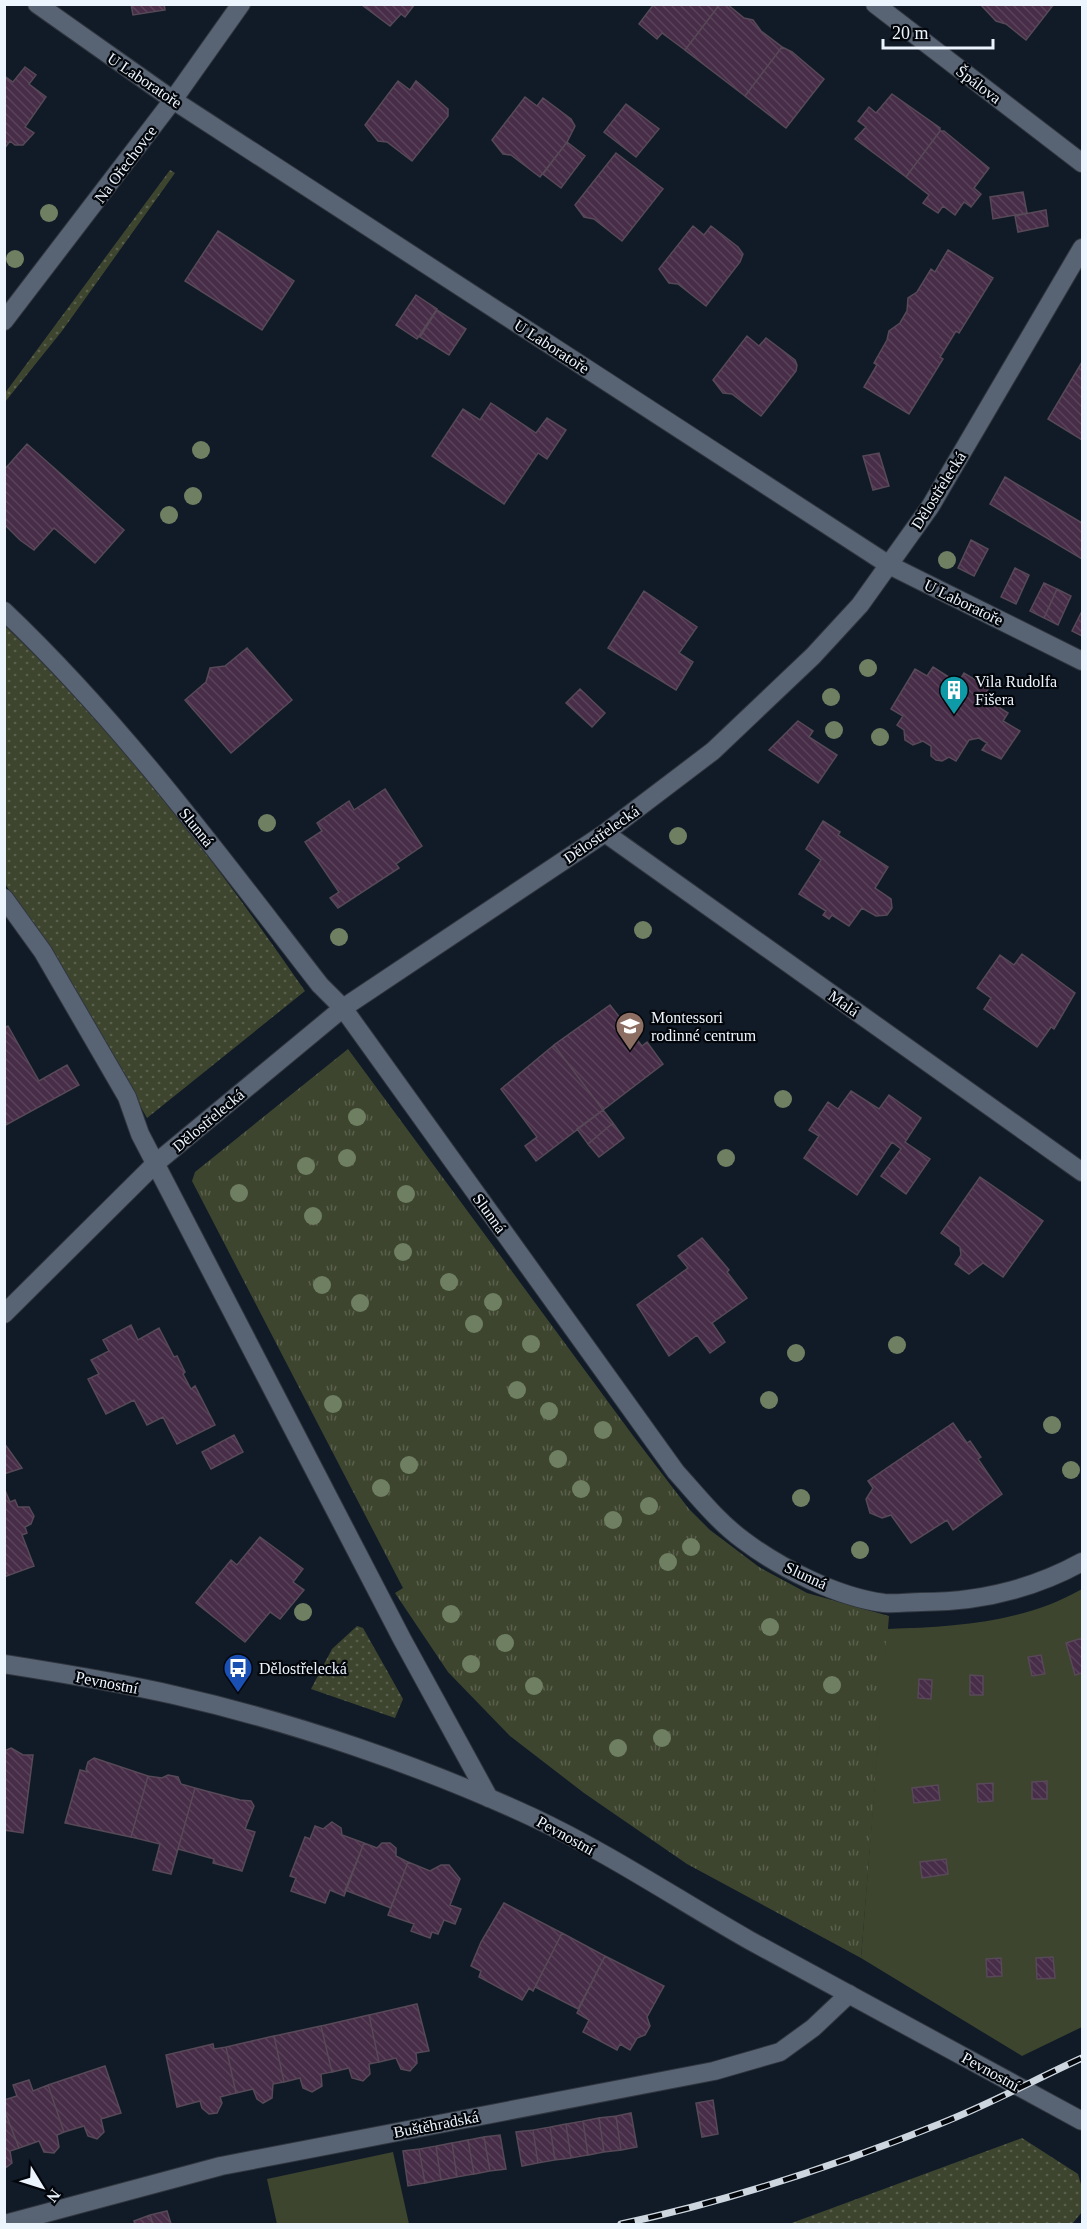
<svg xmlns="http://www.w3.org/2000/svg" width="1087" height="2229" font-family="'Times New Roman',serif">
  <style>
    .grass { fill: url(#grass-dots) }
    .park { fill: url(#park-tufts) }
    .garden { fill: #3e452e }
    .building { fill: url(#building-back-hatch); stroke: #574957; stroke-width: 1.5 }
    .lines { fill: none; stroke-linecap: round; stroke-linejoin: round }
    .minor-casing { stroke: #30363f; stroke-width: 20 }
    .tertiary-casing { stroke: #30363f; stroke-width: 20 }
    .minor { stroke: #586474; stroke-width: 18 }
    .tertiary { stroke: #586474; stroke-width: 18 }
    .rail-casing { stroke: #cdd6df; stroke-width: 7 }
    .rail { stroke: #03060b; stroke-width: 4.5; stroke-dasharray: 14; stroke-linecap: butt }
    .tree { fill: #6f7f62 }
    .labels { text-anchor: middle; stroke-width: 4.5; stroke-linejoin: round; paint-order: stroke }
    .street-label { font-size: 16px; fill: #ecf4fd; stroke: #03060b }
    .poi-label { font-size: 16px; fill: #ecf4fd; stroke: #03060b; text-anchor: start }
  </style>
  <defs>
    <pattern id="grass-dots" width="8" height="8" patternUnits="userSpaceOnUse" patternTransform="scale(1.5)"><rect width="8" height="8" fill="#3e452e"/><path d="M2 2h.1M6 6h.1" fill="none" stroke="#5a604d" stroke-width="1.8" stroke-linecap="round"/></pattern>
    <pattern id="park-tufts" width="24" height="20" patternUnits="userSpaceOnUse" patternTransform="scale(1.5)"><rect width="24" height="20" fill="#3e452e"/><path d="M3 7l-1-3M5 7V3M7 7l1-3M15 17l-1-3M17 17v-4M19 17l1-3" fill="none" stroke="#5a604d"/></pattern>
    <pattern id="building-back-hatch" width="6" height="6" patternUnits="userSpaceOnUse" patternTransform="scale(1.5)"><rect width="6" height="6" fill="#472d48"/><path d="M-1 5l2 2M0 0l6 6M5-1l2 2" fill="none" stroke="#59425a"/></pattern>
  </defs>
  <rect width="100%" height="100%" fill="#111b28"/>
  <path class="grass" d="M170 170 175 173 62 331 5 402V393Z
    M4 625C119 734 215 861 305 991L147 1118 76 991 5 884Z
    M357 1626 363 1628 403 1699 395 1718 311 1689 332 1649Z
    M1022 2138 1078 2174 1082 2188V2212L1072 2224H789Z"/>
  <path class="park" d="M348 1049 634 1437 689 1509 710 1530 759 1567 807 1593 889 1616 861 1958 687 1864 584 1793 510 1736 448 1672 395 1593 403 1588 192 1181 195 1172Z"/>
  <path class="garden" d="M1082 1589V2027L1022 2056 861 1958 887 1629C954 1627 1023 1623 1082 1589Z
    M393 2152 409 2224H277L267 2179Z"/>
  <path class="building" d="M131 4H164L165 10 133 15Z
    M415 4 405 17 401 14 390 26 362 5Z
    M654 4H720L685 50 662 33 657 39 639 24Z
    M720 4H727L744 18 753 20 761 31 782 47 745 96 685 50Z
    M980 4H1054L1026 40 1006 24 996 21Z
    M782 47 792 52 824 79 786 128 745 96Z
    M25 67 36 75 29 84 46 97 25 127 34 133 23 145H15L10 141 4 149V76L13 82Z
    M398 81 410 90 416 81 448 109V116L412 161 387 142 378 141 365 125Z
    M892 94 940 128V131L906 177 855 139 866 127 858 121 869 107 876 113Z
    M525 97 537 106 543 98 571 119 575 126 567 142 540 177 511 155 503 154 492 140Z
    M626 104 659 129 636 157 604 132Z
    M940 131H944L989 168 974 188 981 194 971 207 964 202 955 215 943 206 938 213 923 203 929 195 906 177Z
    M567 142 585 156 561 188 543 174Z
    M616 153 663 189 622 241 594 219 584 217 575 205Z
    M1023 192 1027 213 993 219 990 197Z
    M1046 210 1048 226 1018 232 1015 216Z
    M693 226 704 235 711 226 738 247 743 254 740 262 706 306 678 284 669 283 659 269Z
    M218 231 294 281 262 330 185 281Z
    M948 250 993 278 959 333 956 331 940 357 943 359 909 414 864 387 877 365 874 363 887 340 889 331 900 323 907 311 908 298 917 292 931 269 935 272Z
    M416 295 437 309 417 339 396 325Z
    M437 310 466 329 449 355 420 337Z
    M747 336 759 346 766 338 795 360 797 365 796 371 761 416 732 394 723 393 713 380Z
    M1082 362V440L1048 419Z
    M491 403 536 433 547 418 566 430 547 459 538 453 504 504 432 456 463 409 480 420Z
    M27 444 124 530 95 563 54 528 34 550 20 540 4 524V470Z
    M879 453 889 486 873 490 863 456Z
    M1005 477 1082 523V559L990 504Z
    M971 540 988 549 974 576 958 568Z
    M1015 568 1029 575 1016 604 1001 597Z
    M1044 583 1057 589 1044 618 1030 611Z
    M1057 589 1071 596 1058 625 1044 618Z
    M644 591 697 627 679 653 693 662 676 690 608 648Z
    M1082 611V636L1072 631Z
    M247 648 292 700 231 753 185 700 206 682 210 668 225 666Z
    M933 667 958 683 964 673 989 688 983 697 1008 713 1003 721 1020 731 1001 759 982 750 987 743 979 738 969 740 956 761 949 757 942 761 936 760 931 756V746L923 741 913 745 905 740 904 730 897 725 903 716 891 709 915 669 927 676Z
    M580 689 605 713 592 727 566 703Z
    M798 721 813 731 809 737 837 755 818 783 769 750Z
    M385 789 422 846 396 864 399 868 338 908 330 898 339 892 305 842 322 831 317 823 349 801 354 810Z
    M823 821 840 832 838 835 888 867 875 888 891 899 892 908 887 915 876 916 862 908 849 926 832 915 829 919 823 915 826 911 799 894 821 860 806 849Z
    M1022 954 1075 993 1054 1029 1051 1027 1037 1047 984 1009 991 998 977 988 1000 955 1014 965Z
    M610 1005 642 1046 647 1042 663 1064 603 1110 554 1045Z
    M8 1026 39 1081 67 1065 79 1085 4 1126V1028Z
    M554 1045 603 1110 536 1161 525 1146 537 1137 501 1089Z
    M851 1091 879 1109 889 1095 921 1118 905 1142 930 1159 906 1194 881 1176 901 1149 892 1142 857 1195 804 1158 819 1136 809 1130 828 1102 838 1109Z
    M603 1110 613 1123 588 1144 577 1129Z
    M613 1123 624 1138 599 1157 588 1144Z
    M980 1177 1043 1221 1003 1277 983 1263 969 1274 955 1264 961 1255 960 1247 941 1233Z
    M702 1238 729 1270 727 1272 747 1298 712 1323 725 1342 710 1353 697 1335 669 1356 637 1305 688 1268 678 1256Z
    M131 1325 138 1340 159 1328 174 1357 177 1356 185 1372 183 1374 191 1389 195 1386 215 1425 177 1444 163 1417 147 1425 134 1400 106 1414 88 1379 99 1374 91 1360 109 1351 103 1340Z
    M953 1423 967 1443 970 1441 981 1457 978 1459 1002 1494 953 1530 947 1520 911 1543 891 1515 882 1518 870 1513 866 1499 873 1488 868 1481Z
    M234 1435 243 1452 211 1469 202 1452Z
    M4 1443 22 1468 4 1474Z
    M4 1488 10 1502 15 1500 18 1507H29L34 1516 31 1524 25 1527 27 1533 22 1535 34 1566 4 1577Z
    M260 1537 303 1569 293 1582 304 1590 280 1619 270 1612 245 1642 196 1603 231 1560 237 1565Z
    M1082 1638V1673L1075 1675 1066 1643Z
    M1041 1655 1045 1674 1032 1676 1028 1657Z
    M970 1675 983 1676V1695H970Z
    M919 1679 932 1680 931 1699 918 1698Z
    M11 1748 23 1755H33L23 1833 4 1830V1751Z
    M94 1758 148 1776 131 1837 65 1823 80 1770 88 1772 86 1769 88 1762Z
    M168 1775 178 1777 181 1784 195 1788 171 1874 153 1870 160 1844 131 1837 148 1776 162 1778Z
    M1047 1781V1799H1032V1782Z
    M993 1783V1801L978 1802 977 1784Z
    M938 1785 940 1800 914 1803 912 1788Z
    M195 1788 240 1800 251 1801 254 1806 245 1829 255 1832 242 1871 213 1863 214 1859 178 1849Z
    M332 1822 341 1828 342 1835 364 1843 344 1896 330 1890 325 1903 291 1891 296 1878 290 1876 305 1837 310 1839 315 1826 323 1829Z
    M364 1843 377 1848 382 1843H390L396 1848V1856L408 1862 391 1908 345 1890Z
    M946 1859 948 1874 922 1878 920 1862Z
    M408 1862 430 1871 441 1865H449L460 1879 450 1905 461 1909 455 1924 444 1920 438 1934 432 1932 430 1938 411 1931 414 1924 388 1915Z
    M504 1903 562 1933 533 1991 529 1988 522 2000 479 1977 481 1971 471 1966 481 1942Z
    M562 1933 605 1956 578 2009 535 1987Z
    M605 1956 664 1986 647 2017 650 2026 645 2035 637 2038 630 2050 620 2044 617 2050 583 2032 589 2020 577 2013Z
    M1053 1957 1055 1978 1037 1979 1036 1958Z
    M1001 1958 1002 1976 987 1977 986 1959Z
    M417 2004 429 2051 416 2053 417 2063 410 2071 401 2069 396 2058 379 2062 369 2015Z
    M369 2015 379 2062 369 2064 370 2074 363 2081 352 2078 349 2068 332 2072 321 2026Z
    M321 2026 332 2072 321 2074 322 2086 312 2092 303 2088 300 2078 284 2082 274 2036Z
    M274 2036 284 2082 273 2084 272 2098 263 2103 257 2099 253 2089 236 2093 226 2047Z
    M213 2044 214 2049 226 2047 236 2093 220 2097 222 2103 217 2113 209 2114 202 2108 200 2101 177 2107 166 2055Z
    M105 2066 121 2113 101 2119 104 2132 97 2139 88 2136 84 2126 64 2132 48 2085Z
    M29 2080 33 2091 48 2085 64 2132 57 2135 59 2147 54 2153 44 2152 39 2141 19 2148 4 2109V2100L17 2096 13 2085Z
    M713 2100 718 2134 702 2137 696 2103Z
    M4 2109 19 2148 10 2151 12 2163 4 2169Z
    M631 2113 637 2147 621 2150 616 2116Z
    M616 2116 621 2150 604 2152 599 2118Z
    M599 2118 604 2152 588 2155 583 2121Z
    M583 2121 588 2155 571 2158 566 2124Z
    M566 2124 571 2158 555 2160 550 2127Z
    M550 2127 555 2160 538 2163 533 2130Z
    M533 2130 538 2163 522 2166 516 2132Z
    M500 2135 506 2169 490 2171 484 2137Z
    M484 2137 490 2171 474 2174 468 2140Z
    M468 2140 474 2174 457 2177 452 2143Z
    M452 2143 457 2177 441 2180 436 2146Z
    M436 2146 441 2180 425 2183 419 2149Z
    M419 2149 425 2183 408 2186 403 2151Z
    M167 2211 171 2224H153L150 2215Z
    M150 2215 153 2224H135L134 2221Z"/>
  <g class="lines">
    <g class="minor-casing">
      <path id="minor" d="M37 4 173 100 889 565 1082 661
        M875 4 1082 163
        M4 611C123 724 220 856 320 985L343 1008 676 1472C697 1495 717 1521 743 1540 780 1568 837 1597 884 1603 896 1604 909 1602 921 1602 979 1602 1031 1590 1082 1562
        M605 833 1082 1172
        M4 898 43 952 127 1097 140 1134 402 1639 489 1798
        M4 1314 156 1163 343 1008 605 833 713 751 813 656 860 605 930 507 1082 248
        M5 2224 221 2166 714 2071 780 2052 813 2028 849 1994"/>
    </g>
    <g class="tertiary-casing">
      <path id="tertiary" d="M4 321 173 100 241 4
        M4 1664C61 1673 118 1682 174 1695 293 1722 422 1766 532 1817 607 1852 677 1899 749 1940 860 2001 971 2061 1082 2121"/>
    </g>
    <use href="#minor" class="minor"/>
    <use href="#tertiary" class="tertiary"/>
    <g class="rail-casing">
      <path id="rail" d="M621 2224C729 2201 840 2164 942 2123 990 2104 1036 2079 1082 2058"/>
    </g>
    <use href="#rail" class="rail"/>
  </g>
  <g class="tree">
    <circle cx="49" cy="213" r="9"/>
    <circle cx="15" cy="259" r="9"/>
    <circle cx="201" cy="450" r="9"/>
    <circle cx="193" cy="496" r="9"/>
    <circle cx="169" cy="515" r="9"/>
    <circle cx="947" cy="560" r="9"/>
    <circle cx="868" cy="668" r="9"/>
    <circle cx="831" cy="697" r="9"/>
    <circle cx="834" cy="730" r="9"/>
    <circle cx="880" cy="737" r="9"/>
    <circle cx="267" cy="823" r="9"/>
    <circle cx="678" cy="836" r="9"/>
    <circle cx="643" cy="930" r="9"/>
    <circle cx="339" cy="937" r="9"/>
    <circle cx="783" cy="1099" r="9"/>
    <circle cx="357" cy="1117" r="9"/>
    <circle cx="347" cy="1158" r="9"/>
    <circle cx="726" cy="1158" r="9"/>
    <circle cx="306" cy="1166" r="9"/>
    <circle cx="239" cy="1193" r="9"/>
    <circle cx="406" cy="1194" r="9"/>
    <circle cx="313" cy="1216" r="9"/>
    <circle cx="403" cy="1252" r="9"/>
    <circle cx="449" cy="1282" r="9"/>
    <circle cx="322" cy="1285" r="9"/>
    <circle cx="493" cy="1302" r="9"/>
    <circle cx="360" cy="1303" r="9"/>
    <circle cx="474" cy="1324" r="9"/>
    <circle cx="531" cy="1344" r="9"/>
    <circle cx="897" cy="1345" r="9"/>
    <circle cx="796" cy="1353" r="9"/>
    <circle cx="517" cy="1390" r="9"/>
    <circle cx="769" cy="1400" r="9"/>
    <circle cx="333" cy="1404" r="9"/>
    <circle cx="549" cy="1411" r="9"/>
    <circle cx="1052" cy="1425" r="9"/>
    <circle cx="603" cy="1430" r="9"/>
    <circle cx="558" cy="1459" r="9"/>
    <circle cx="409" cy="1465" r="9"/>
    <circle cx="1071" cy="1470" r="9"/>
    <circle cx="381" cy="1488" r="9"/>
    <circle cx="581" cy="1489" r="9"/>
    <circle cx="801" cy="1498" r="9"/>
    <circle cx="649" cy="1506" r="9"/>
    <circle cx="613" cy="1520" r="9"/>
    <circle cx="691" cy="1547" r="9"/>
    <circle cx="860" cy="1550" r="9"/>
    <circle cx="668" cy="1562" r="9"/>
    <circle cx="303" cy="1612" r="9"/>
    <circle cx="451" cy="1614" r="9"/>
    <circle cx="770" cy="1627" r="9"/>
    <circle cx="505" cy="1643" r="9"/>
    <circle cx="471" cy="1664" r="9"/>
    <circle cx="832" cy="1685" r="9"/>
    <circle cx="534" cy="1686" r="9"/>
    <circle cx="662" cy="1738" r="9"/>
    <circle cx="618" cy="1748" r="9"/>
  </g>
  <defs>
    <g id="building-pin" transform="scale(1.5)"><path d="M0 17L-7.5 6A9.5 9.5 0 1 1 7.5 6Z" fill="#0f9aa8" stroke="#03060b"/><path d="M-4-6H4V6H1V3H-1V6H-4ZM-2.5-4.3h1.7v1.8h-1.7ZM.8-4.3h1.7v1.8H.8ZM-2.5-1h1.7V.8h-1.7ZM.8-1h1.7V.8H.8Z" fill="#fff"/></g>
    <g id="school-pin" transform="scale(1.5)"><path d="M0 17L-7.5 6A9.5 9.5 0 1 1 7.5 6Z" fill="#8d6e63" stroke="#03060b"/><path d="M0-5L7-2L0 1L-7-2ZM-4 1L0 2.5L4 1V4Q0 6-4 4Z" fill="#fff"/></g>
    <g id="bus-pin" transform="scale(1.5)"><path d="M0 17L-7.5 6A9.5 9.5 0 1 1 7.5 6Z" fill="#1a4fb4" stroke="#03060b"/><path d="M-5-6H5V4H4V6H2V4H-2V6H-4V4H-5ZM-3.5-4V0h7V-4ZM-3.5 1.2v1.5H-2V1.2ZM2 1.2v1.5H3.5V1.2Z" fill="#fff"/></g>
  </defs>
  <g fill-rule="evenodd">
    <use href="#building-pin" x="954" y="690"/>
    <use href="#school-pin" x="630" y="1026"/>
    <use href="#bus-pin" x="238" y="1668"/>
  </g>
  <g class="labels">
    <g class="street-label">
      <text transform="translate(145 80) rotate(34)" y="6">U Laboratoře</text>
      <text transform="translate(979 84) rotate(37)" y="6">Špálova</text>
      <text transform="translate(125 164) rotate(-53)" y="6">Na Ořechovce</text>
      <text transform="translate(552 346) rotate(33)" y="6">U Laboratoře</text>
      <text transform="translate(938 490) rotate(-58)" y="6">Dělostřelecká</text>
      <text transform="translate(964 602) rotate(26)" y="6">U Laboratoře</text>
      <text transform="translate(197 827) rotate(51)" y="6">Slunná</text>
      <text transform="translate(601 834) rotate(-35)" y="6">Dělostřelecká</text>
      <text transform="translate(844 1003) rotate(35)" y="6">Malá</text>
      <text transform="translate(208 1120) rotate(-40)" y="6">Dělostřelecká</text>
      <text transform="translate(490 1213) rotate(54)" y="6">Slunná</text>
      <text transform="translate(806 1575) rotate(25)" y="6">Slunná</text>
      <text transform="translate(107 1682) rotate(11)" y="6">Pevnostní</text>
      <text transform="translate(566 1835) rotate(29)" y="6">Pevnostní</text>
      <text transform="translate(991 2071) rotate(29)" y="6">Pevnostní</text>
      <text transform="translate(436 2124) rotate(-11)" y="6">Buštěhradská</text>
    </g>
    <g class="poi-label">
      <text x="975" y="687">Vila Rudolfa<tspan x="975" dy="18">Fišera</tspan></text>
      <text x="651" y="1023">Montessori<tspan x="651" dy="18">rodinné centrum</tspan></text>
      <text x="259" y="1674">Dělostřelecká</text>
    </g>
  </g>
  <rect width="1087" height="2229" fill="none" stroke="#ecf4fd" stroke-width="12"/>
  <g transform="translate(42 2187) rotate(128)" stroke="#03060b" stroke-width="4.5" paint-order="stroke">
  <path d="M0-4.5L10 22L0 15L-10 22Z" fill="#ecf4fd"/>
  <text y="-9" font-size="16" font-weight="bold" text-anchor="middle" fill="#ecf4fd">N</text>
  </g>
  <path d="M883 39v9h110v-9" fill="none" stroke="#ecf4fd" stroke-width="3"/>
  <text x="892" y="39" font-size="18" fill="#ecf4fd" stroke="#03060b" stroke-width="4.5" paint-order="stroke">20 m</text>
</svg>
